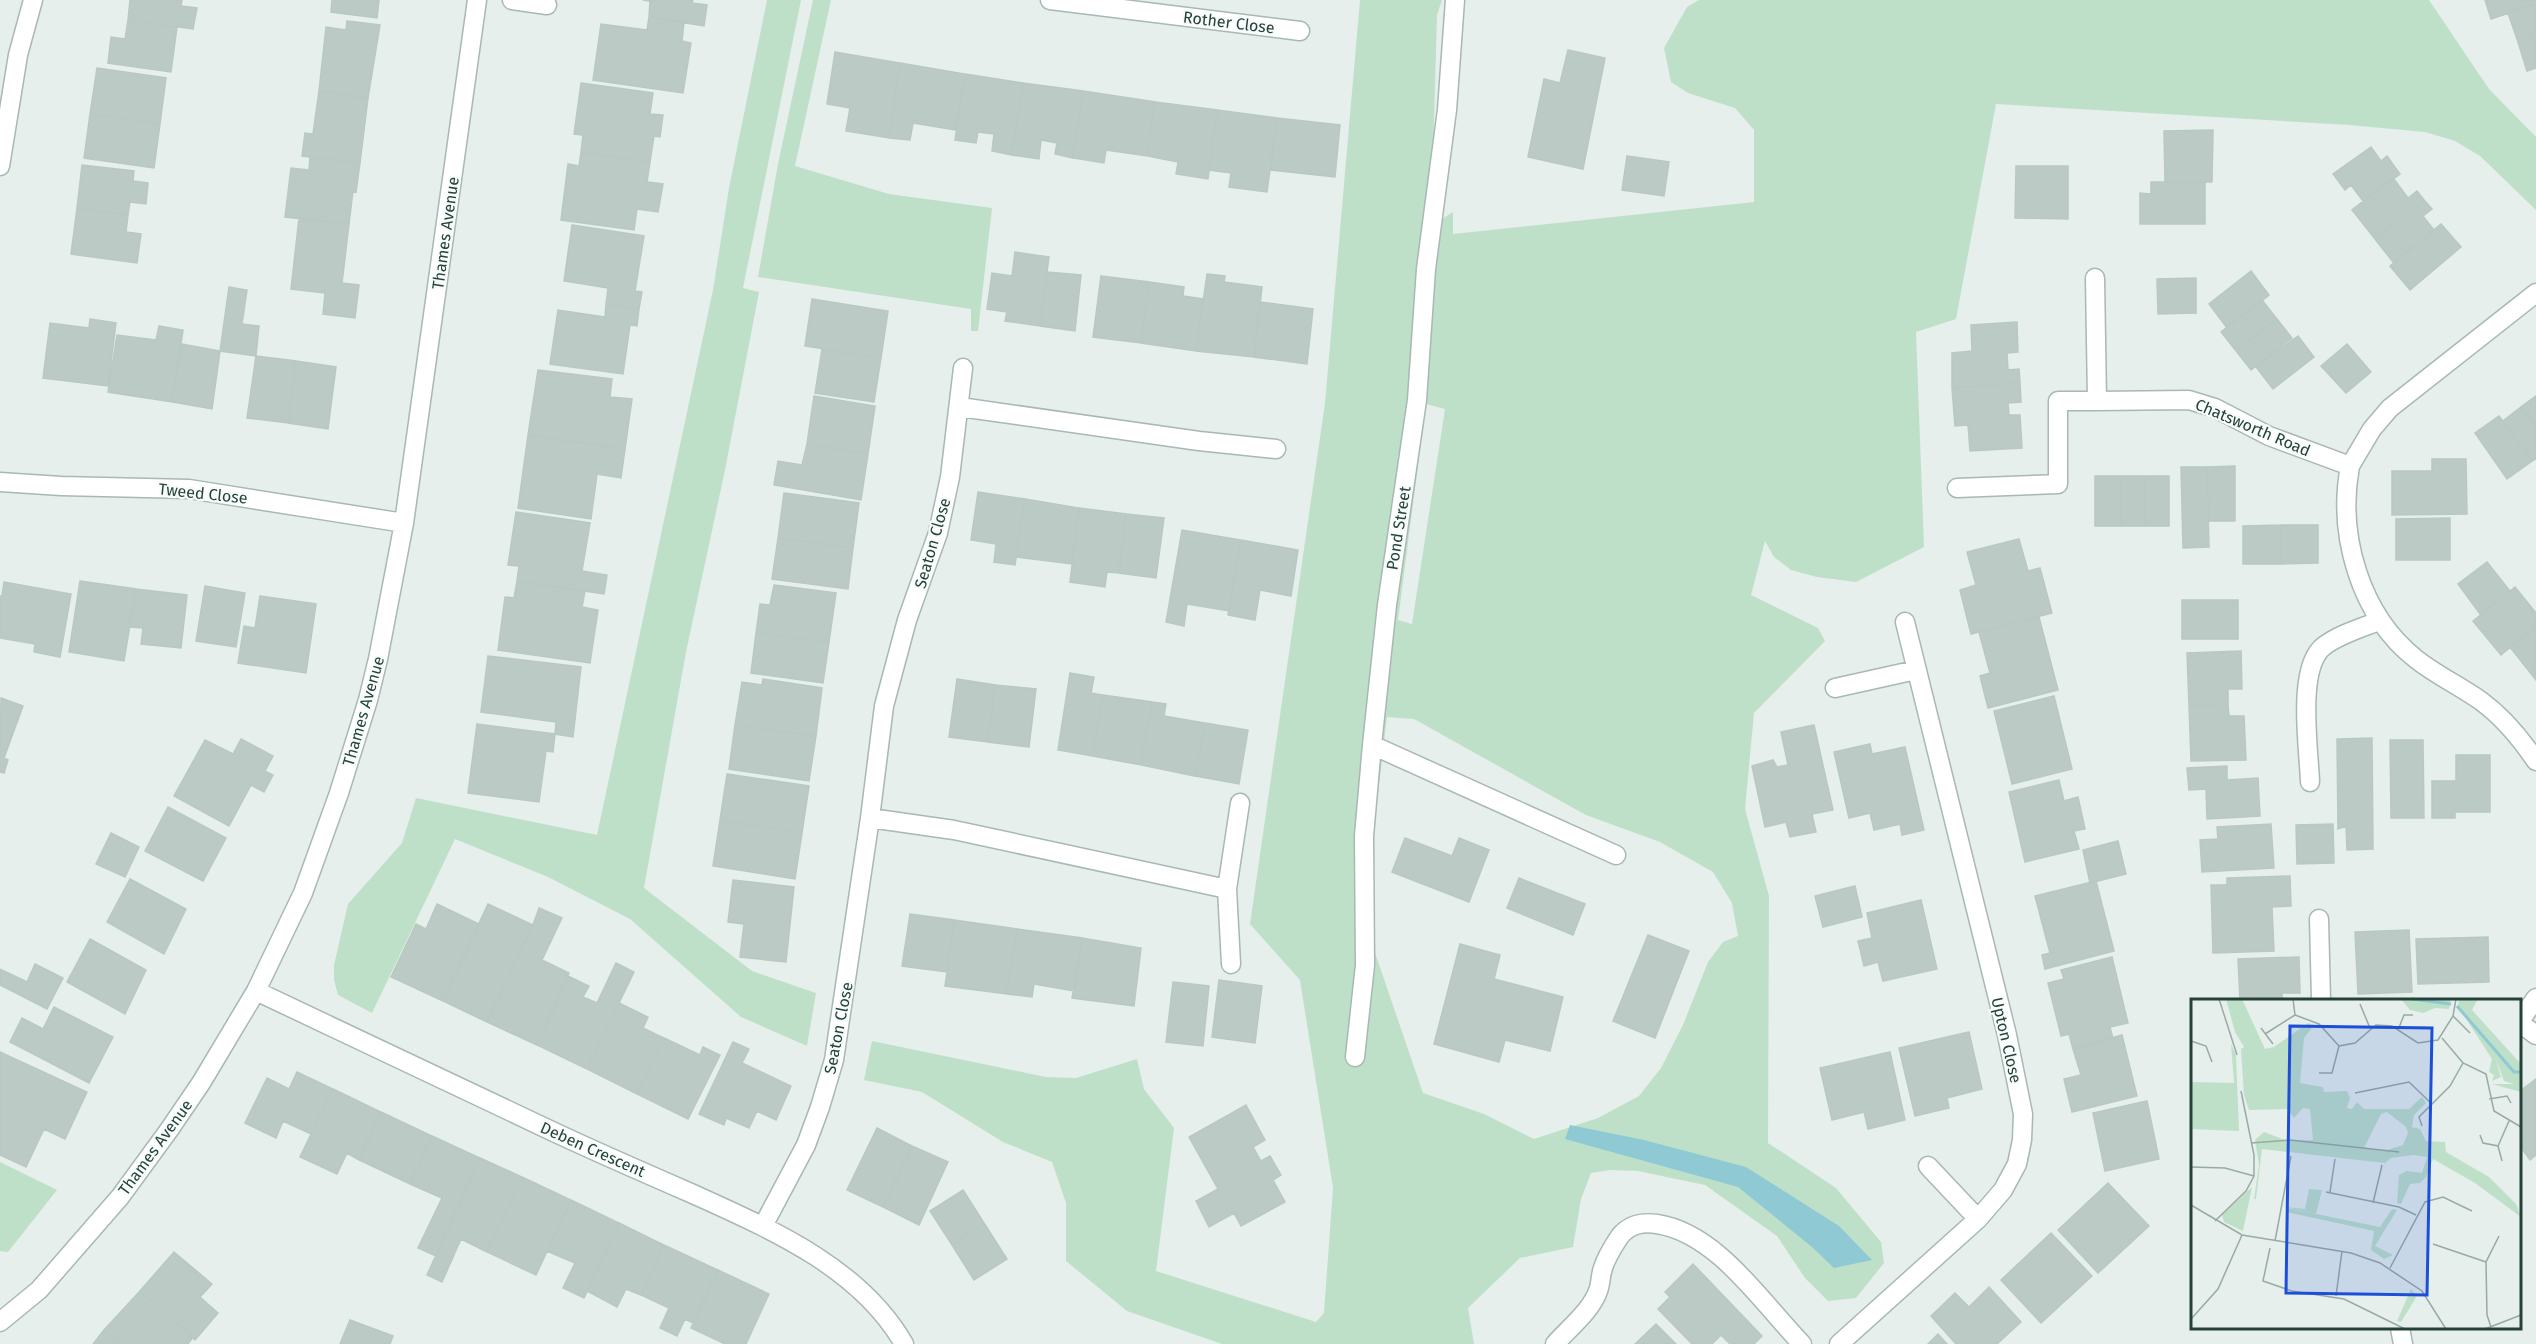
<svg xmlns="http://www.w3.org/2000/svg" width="2536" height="1344" font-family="'Fira Sans',sans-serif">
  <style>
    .green { fill: #bfe0c8; fill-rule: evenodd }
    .water { fill: #8ec9d4 }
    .building { fill: #bbcac4; stroke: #b8c9c2; stroke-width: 1.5 }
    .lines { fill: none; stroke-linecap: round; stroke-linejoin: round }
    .minor-casing { stroke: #a8b8b2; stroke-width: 21 }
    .minor { stroke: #fff; stroke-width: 18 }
    .labels { text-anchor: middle; stroke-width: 4.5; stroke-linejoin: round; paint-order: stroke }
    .street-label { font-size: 16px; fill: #24423a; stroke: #f7fbf9 }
    .inset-river { fill: none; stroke: #8ec9d4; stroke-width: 3 }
    .inset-road { fill: none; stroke: #98aaa4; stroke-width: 1.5 }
    .view { fill: #1d4ed8; fill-opacity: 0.15; stroke: #1d4ed8; stroke-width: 3 }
    .inset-edge { fill: none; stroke: #24423a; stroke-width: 3 }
  </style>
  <rect width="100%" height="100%" fill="#e6efeb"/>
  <path class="green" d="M767 0H801L743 288 759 292 725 470 686 652 644 888 752 971 816 993 807 1046 741 1017 630 919 548 877 455 839 372 1013 338 995 334 980V965L348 904 402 843 416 798 597 835 713 290 729 188Z
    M813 0H831L795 166 889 194 992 208 978 331H971V309L758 277 778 164Z
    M1360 0H1442L1437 15 1431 226 1453 212V234L1754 202V130L1735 108 1688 93 1671 82 1664 48 1687 7 1699 0H2429L2489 89 2536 137V210L2480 156 2455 141 2425 132 2349 125 1996 104 1956 319 1916 332 1924 547 1856 582 1817 577 1791 570 1774 557 1765 541 1751 595 1818 628 1825 641 1754 713 1745 809 1769 896 1768 1143 1836 1188 1881 1242 1884 1263 1856 1298 1828 1301 1805 1278 1777 1236 1705 1185 1638 1171 1610 1170 1591 1173 1581 1199 1573 1247 1520 1258 1468 1308 1474 1344H1222L1127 1311 1066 1261V1203L1052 1162 1003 1142 922 1092 864 1080 872 1041 1046 1077 1076 1078 1137 1059 1144 1089 1174 1128 1156 1271 1316 1322 1324 1313 1333 1188 1300 980 1250 924 1325 403ZM1426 404 1445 409 1412 624 1398 620ZM1387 717 1414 719 1586 815 1660 842 1713 872 1732 903 1738 936 1723 942 1708 962 1683 1025 1661 1068 1639 1096 1598 1118 1534 1139 1484 1114 1423 1093 1359 906 1370 860Z
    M0 1162 57 1190 8 1252 0 1251Z"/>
  <path class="water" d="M1570 1125 1644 1140 1746 1167 1839 1226 1872 1260 1834 1268 1812 1247 1738 1187 1565 1139Z"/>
  <path class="building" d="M130 0H182L181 6 197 8 193 29 128 20Z
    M332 0H379L377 18 331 12Z
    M643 0H693L692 3 707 5 704 26 649 17 650 1Z
    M2485 0H2536V4L2491 19Z
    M2536 4V33L2517 39 2508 13Z
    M649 17 684 22 682 41 691 43 683 93 593 80 601 24 647 30Z
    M128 20 177 27 171 72 108 63 111 37 125 39Z
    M347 21 380 25 368 98 319 91 326 27 346 30Z
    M2536 33V68L2527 71 2517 39Z
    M1568 50 1605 58 1583 169 1528 157 1544 79 1560 83Z
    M835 52 900 63 889 138 846 131 850 108 827 104Z
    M900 63 965 74 955 130 913 123 910 140 889 138Z
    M97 68 166 78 160 124 90 114Z
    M965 74 1023 83 1012 155 992 151 994 134 978 132 976 143 955 140Z
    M581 83 653 93 650 114 663 115 660 137 654 136 650 162 581 152 583 135 574 134Z
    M1023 83 1083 91 1073 158 1055 154 1057 143 1041 140 1039 159 1012 155Z
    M319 91 368 98 360 163 302 156 305 133 313 134Z
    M1083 91 1155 102 1147 156 1106 150 1104 163 1073 158Z
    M1155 102 1217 110 1208 179 1176 174 1178 162 1147 156Z
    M1217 110 1277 118 1267 192 1229 187 1231 173 1209 170Z
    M90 114 160 124 154 168 84 158Z
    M1277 118 1340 125 1335 177 1271 170Z
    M2213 130 2212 182H2165L2164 131Z
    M2371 147 2381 161 2387 156 2400 174 2363 201 2351 185 2345 190 2333 174Z
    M581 152 650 162 647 182 663 184 658 212 637 209 634 230 561 220 568 164 579 166Z
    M1627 156 1669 162 1664 196 1622 190Z
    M310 157 360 163 356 192 353 191 349 224 285 217 291 168 309 170Z
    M82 165 134 171 133 181 148 183 146 204 130 202 128 215 77 208Z
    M2016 166H2068V219L2015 218Z
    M2393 178 2408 198 2417 191 2424 200 2375 239 2352 210Z
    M2151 182H2205V224H2140V193L2151 194Z
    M2424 200 2432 209 2423 216 2434 230 2393 262 2375 239Z
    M77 208 128 215 126 232 141 234 137 263 71 254Z
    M299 218 349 224 342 283 359 285 355 318 323 314 325 293 291 289Z
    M2441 224 2461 247 2410 290 2390 266Z
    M572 225 644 236 635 291 642 292 639 309 606 304 608 288 564 281Z
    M1015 252 1049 257 1040 326 1005 321 1007 312 987 309 992 273 1012 276Z
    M2251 271 2269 295 2227 328 2209 304Z
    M1047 272 1081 275 1075 331 1040 326Z
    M1207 274 1225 276 1224 282 1262 287 1254 357 1196 351Z
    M1101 276 1149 282 1141 343 1093 337Z
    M2196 278V313L2158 314 2157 279Z
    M1149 282 1184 287 1183 296 1203 299 1196 351 1141 343Z
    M229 287 247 290 242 324 259 326 256 356 220 351Z
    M812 299 888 311 881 358 805 346Z
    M2262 300 2277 319 2236 351 2221 332Z
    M1260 302 1313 309 1307 364 1254 357Z
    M606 304 639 309 637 326 630 325 623 374 550 364 558 310 605 317Z
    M90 319 116 323 108 386 43 378 50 323 89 328Z
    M2277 319 2292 338 2251 370 2236 351Z
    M2017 322 2018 352 2007 353 2008 370 2019 369 2020 383 1952 388V353L1972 351 1971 325Z
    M159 326 183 330 172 402 108 392 117 335 156 340Z
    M2298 336 2314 357 2273 389 2256 367Z
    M182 344 220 351 212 409 172 402Z
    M2347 344 2371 372 2346 393 2321 366Z
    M822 349 881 358 874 402 815 393Z
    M256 356 296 361 288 423 247 418Z
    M296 361 336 367 328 429 288 423Z
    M538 370 612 379 610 397 632 399 625 449 528 435Z
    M2020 383 2021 402 2008 403 2009 415H2020L2022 448 1970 451 1968 425 1955 426 1952 388Z
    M814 396 875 406 868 454 807 444Z
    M2536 396V426L2521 407Z
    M2521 407 2536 426V459L2532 461 2503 421Z
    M2499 416 2532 461 2507 479 2475 433Z
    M528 435 625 449 621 478 597 474 591 519 518 508Z
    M807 444 868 454 861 500 774 485 778 461 802 465Z
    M2432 459H2466L2467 514 2392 515V471H2432Z
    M2235 466V521H2209L2207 467Z
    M2181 467H2207L2209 547 2183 548Z
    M2095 476H2120L2121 526H2095Z
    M2120 476H2145V526H2121Z
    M2145 476H2169V526H2145Z
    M978 492 1025 499 1015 565 994 562 996 544 971 540Z
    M784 493 859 503 853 548 778 538Z
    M1025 499 1079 508 1072 564 1016 557Z
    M1079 508 1126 514 1119 573 1107 572 1105 587 1070 582Z
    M516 512 590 523 582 571 607 575 604 594 517 581 519 566 508 565Z
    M1126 514 1164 518 1156 578 1119 573Z
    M2450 518V560H2396V519Z
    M2281 525H2318V563L2281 564Z
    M2281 525V564H2243V526Z
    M1182 530 1241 540 1229 611 1187 604 1184 626 1166 622Z
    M778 538 853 548 848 589 772 579Z
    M2019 539 2028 571 2040 568 2052 613 1971 634 1960 590 1976 585 1967 552Z
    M1241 540 1298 550 1291 596 1260 590 1255 620 1228 615Z
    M2487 562 2510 591 2480 614 2458 584Z
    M80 581 136 589 124 661 69 652Z
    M517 581 585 591 582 607 598 610 590 663 498 650 505 597 514 598Z
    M4 582 71 594 60 657 34 652 35 644 0 638V596H2Z
    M774 585 836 593 829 642 756 633 760 604 770 605Z
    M205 586 245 593 236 647 196 641Z
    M2515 587 2536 613V626L2501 655 2473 621Z
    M136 589 187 595 181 648 141 644 143 628 129 627Z
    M260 596 316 604 306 673 238 663 244 626 255 628Z
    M2182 600H2238V639H2182Z
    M2039 617 2058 690 1988 708 1980 676 1990 673 1979 632Z
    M2536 626V680L2510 647Z
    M756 633 829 642 823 683 751 673Z
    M2241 651 2242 689H2228V704L2189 705 2187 653Z
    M488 656 581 667 573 737 555 734 556 722 481 712Z
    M1070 673 1094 677 1091 693 1103 695 1092 756 1058 750Z
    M763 679 822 688 816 736 735 725 742 682 762 685Z
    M957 679 995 685 988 742 949 737Z
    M995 685 1036 689 1029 747 988 742Z
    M1103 695 1152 702 1141 765 1092 756Z
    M2054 696 2072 769 2012 784 1994 711Z
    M1 698 23 706 4 758 8 760 4 773 0 772Z
    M1152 702 1166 704 1164 716 1205 723 1195 776 1141 765Z
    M2228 704 2229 716H2244L2246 760 2191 761 2189 705Z
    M1205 723 1248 730 1239 784 1195 776Z
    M477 724 555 734 553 752 546 751 539 802 468 793Z
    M735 725 816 736 809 781 729 769Z
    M1814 725 1833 810 1812 814 1816 832 1790 837 1786 822 1765 827 1752 766 1773 760 1777 767 1788 765 1781 732Z
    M2372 738 2373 849 2347 850 2346 826 2338 829 2337 739Z
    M241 739 273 756 265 771 273 775 264 792 251 785 229 826 174 796 205 740 233 754Z
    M2390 740H2423L2424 818H2391Z
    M1870 744 1872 754 1905 747 1924 830 1902 835 1900 824 1874 830 1870 813 1849 818 1834 752Z
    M2456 755H2490V812H2455V818H2432V781H2456Z
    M2227 766V780L2258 778 2260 816 2207 819 2206 789 2189 790 2187 768Z
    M727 774 809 786 802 833 720 820Z
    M2059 780 2064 801 2078 797 2085 829 2074 831 2079 849 2025 862 2009 792Z
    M168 807 226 838 203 881 145 851Z
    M720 820 802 833 795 879 713 866Z
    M2271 824 2274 868 2202 872 2200 840 2218 839 2217 827Z
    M2333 824 2334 863 2297 864 2296 825Z
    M111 833 139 847 125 877 96 864Z
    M1405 838 1452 856 1459 838 1489 850 1469 902 1392 872Z
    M2118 841 2126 874 2090 883 2083 850Z
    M2290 876 2291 906 2272 907 2274 951 2213 953 2211 885H2227V878Z
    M1519 878 1585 904 1573 935 1507 908Z
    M130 879 186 909 164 954 107 922Z
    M733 880 794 887 786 962 740 957 744 924 728 922Z
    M2096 881 2114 951 2045 969 2042 955 2050 953 2035 896Z
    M1855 886 1862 917 1823 927 1815 896Z
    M1921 900 1937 969 1883 981 1878 962 1864 966 1858 941 1872 938 1867 913Z
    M437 904 479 924 443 1001 391 977 416 924 426 929Z
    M488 904 533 925 487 1022 443 1001Z
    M539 908 562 918 542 960 569 973 537 1045 487 1022 533 925Z
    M910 914 954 920 947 972 902 966Z
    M954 920 1017 929 1007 994 945 986Z
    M1017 929 1082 938 1074 991 1034 984 1032 997 1007 994Z
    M2409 930 2412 992 2358 994 2355 932Z
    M1648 935 1689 951 1655 1038 1613 1021Z
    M2488 937 2489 982 2418 984 2416 939Z
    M1082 938 1141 948 1134 1006 1072 998Z
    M90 939 146 970 125 1014 67 982Z
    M1460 944 1500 955 1494 979 1563 997 1550 1051 1505 1040 1499 1062 1434 1044Z
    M2112 957 2128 1023 2110 1027 2113 1039 2073 1049 2069 1034 2061 1036 2048 983 2064 979 2061 970Z
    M2299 957 2300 993H2282V1000H2240L2238 959Z
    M616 963 634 972 587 1069 537 1045 568 976 589 986 583 997 597 1003Z
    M35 964 63 978 47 1009 0 985V969L27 982Z
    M1219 980 1262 986 1255 1043 1212 1037Z
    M1173 982 1209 986 1203 1046 1166 1042Z
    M619 1003 648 1017 643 1028 664 1038 637 1094 587 1069Z
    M54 1007 113 1037 89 1083 10 1042 22 1018 43 1029Z
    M1969 1032 1982 1089 1947 1098 1949 1108 1915 1116 1899 1048Z
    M2122 1035 2137 1096 2072 1112 2064 1079 2081 1075 2073 1049Z
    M664 1038 700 1055 703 1047 720 1055 688 1119 637 1094Z
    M733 1042 749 1049 742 1063 791 1086 776 1120 757 1111 749 1128 726 1118 724 1125 699 1114Z
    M0 1052 87 1092 65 1139 44 1129 26 1167 0 1155Z
    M1890 1052 1905 1120 1868 1129 1864 1112 1832 1120 1820 1068Z
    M297 1072 333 1089 311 1134 283 1121 276 1138 245 1123 267 1078 289 1089Z
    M2536 1079V1155L2530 1160 2520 1146V1091Z
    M333 1089 381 1112 359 1160 347 1153 337 1174 300 1157Z
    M2147 1101 2159 1159 2105 1171 2093 1113Z
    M1246 1105 1265 1140 1253 1147 1261 1161 1270 1156 1281 1175 1273 1180 1285 1202 1241 1226 1234 1213 1209 1227 1196 1201 1218 1189 1189 1137Z
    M381 1112 432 1136 410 1184 359 1160Z
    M877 1128 912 1146 883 1207 847 1190Z
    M432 1136 480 1158 436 1256 418 1248 442 1198 410 1184Z
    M912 1146 948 1162 919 1225 883 1207Z
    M480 1158 522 1177 487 1252 461 1239 442 1282 427 1275Z
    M522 1177 571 1200 536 1275 487 1252Z
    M2108 1183 2149 1226 2098 1273 2058 1230Z
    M963 1190 984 1223 952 1245 930 1211Z
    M571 1200 619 1223 584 1298 563 1288 575 1263 547 1251Z
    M619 1223 664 1245 641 1295 626 1289 617 1307 587 1291Z
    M984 1223 1007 1259 974 1280 952 1245Z
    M2051 1233 2092 1276 2041 1323 2001 1280Z
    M664 1245 718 1270 693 1323 685 1319 677 1336 660 1328 669 1308 641 1295Z
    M174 1252 212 1284 200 1297 218 1313 195 1340 140 1291Z
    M1693 1264 1762 1336 1754 1344H1730L1721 1335 1712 1344H1692L1658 1309 1670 1297 1665 1292Z
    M718 1270 769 1294 746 1344H725L691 1328Z
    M1989 1287 2021 1322 1997 1344H1956L1931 1316 1955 1293 1969 1307Z
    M140 1291 193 1337 188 1344H120L104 1330Z
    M350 1320 393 1336 390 1344H340Z
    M1656 1324 1676 1344H1635Z
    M104 1330 120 1344H93Z
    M1938 1334 1947 1344H1928Z"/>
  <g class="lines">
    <g class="minor-casing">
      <path id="minor" d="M512 0 547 5
        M1050 0 1300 31
        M0 166 18 55 33 0
        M2095 278 2097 401 2189 400 2215 408 2269 436 2350 466C2337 535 2360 615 2416 659 2436 675 2460 686 2481 701 2503 717 2521 739 2536 761
        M960 407 1199 441 1276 449
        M2350 466 2372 429 2390 408 2536 293
        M0 482 61 486 189 489 404 523
        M1957 488 2058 484V401H2097
        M1835 688 1916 670
        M1372 745 1616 855
        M2310 782C2309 750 2296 667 2324 646 2340 634 2361 628 2379 621
        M870 818 954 830 1227 889
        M2319 919 2321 1000
        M1231 964 1227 889 1240 803
        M256 991C356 1038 455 1086 556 1133 601 1154 647 1174 693 1194 770 1229 860 1267 904 1344
        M2520 1021 2536 998
        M2520 1023 2536 1035
        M1355 1057 1365 965 1364 836 1372 745 1387 605 1417 400 1426 269 1447 110 1455 0
        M1928 1166 1978 1219
        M763 1226 806 1145 820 1107 834 1060 870 818 884 706 907 620 938 533 950 477 963 368
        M0 1322 39 1290 120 1197 169 1130 201 1083 256 991 303 893 339 793 368 700 378 659 404 523 477 0
        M2400 1328 2403 1344
        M1555 1344C1569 1328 1591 1311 1598 1291 1601 1284 1600 1276 1603 1268 1606 1258 1614 1245 1620 1236 1630 1224 1642 1222 1657 1224 1717 1233 1762 1303 1802 1344
        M1839 1344 1978 1219 2003 1190 2017 1164 2022 1140 2023 1114 2007 1035 1905 622"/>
    </g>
    <use href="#minor" class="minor"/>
  </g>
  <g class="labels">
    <g class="street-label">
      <text transform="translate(1229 22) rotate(7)" y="6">Rother Close</text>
      <text transform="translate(445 233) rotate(-82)" y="6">Thames Avenue</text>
      <text transform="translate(2253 427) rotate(23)" y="6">Chatsworth Road</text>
      <text transform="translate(203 493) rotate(6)" y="6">Tweed Close</text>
      <text transform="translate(1398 528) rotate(-81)" y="6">Pond Street</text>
      <text transform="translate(932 543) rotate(-74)" y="6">Seaton Close</text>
      <text transform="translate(363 711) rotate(-74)" y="6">Thames Avenue</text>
      <text transform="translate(838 1028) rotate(-79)" y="6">Seaton Close</text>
      <text transform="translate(2007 1040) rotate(77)" y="6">Upton Close</text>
      <text transform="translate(155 1147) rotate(-54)" y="6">Thames Avenue</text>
      <text transform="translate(593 1149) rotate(24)" y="6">Deben Crescent</text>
    </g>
  </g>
  <g transform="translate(2191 999)">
    <rect width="330" height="330" fill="#e6efeb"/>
    <path d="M35 0H51L74 50 83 48 117 24 123 26 113 39 109 84 132 88 133 93 156 92 159 99 156 109 161 110 166 103 173 110H218L231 98 235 104 223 116 221 128 229 130 235 142 254 143 255 153 298 178 325 205 330 218 284 184 242 160 235 178 229 184 219 185 210 205 206 204 208 176 216 172 231 174 236 158 222 156 200 159 194 164 71 150 65 200H63L68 166 64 141 73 133 97 142 122 141 119 110 112 109 103 119 96 110 58 111 53 96 50 50 53 48 44 33ZM196 113 215 128 217 134 212 146 193 152 173 149 190 115ZM210 0H260L258 10 244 9 232 14 219 11ZM268 0H287L281 11 330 65V93L301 85H323L313 82 304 58 310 78 301 82 303 76 298 73 301 60 267 7ZM40 45 45 56 48 132 0 130V83L43 84ZM61 188 52 232 33 223 31 216ZM118 190 131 191 125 215 94 208 114 210ZM96 209 189 228 201 210 206 211 184 247 202 256 193 260 180 251 183 232 95 213ZM220 290 226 297 210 323 206 322Z" fill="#bfe0c8" fill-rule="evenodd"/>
    <path class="inset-river" d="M221 0 260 5M266 7 323 73H330"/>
    <path class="inset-road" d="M28 0 46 56M102 0 104 16 128 25 148 47M169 5 179 29M262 17 279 34M70 29 82 45M207 31 213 16H222M74 35 104 16M251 39 272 64 295 75 303 112 330 128M0 42 15 47 21 63M128 74H141L148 47 164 44 185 26 201 27 227 44 247 41 262 17 265 0M164 94 218 83 241 105M298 100 316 97 320 104M231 127 228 118 259 87 272 64M289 136 292 144 307 147 311 162M60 144 99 141 208 153M307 147 318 122M0 168 34 169 63 177M135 193 208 208 225 216M139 193 144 160M182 204 191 166M0 206 51 236 160 254 189 264 231 292 255 330M24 222 55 192 63 177V156L50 92M84 242 100 157M242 245 295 263M79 249 72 282 101 292 153 300 214 330M199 269 234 203 252 198 281 212M145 297 151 252M0 320 27 290 51 236M300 328 296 316 295 263 308 237M294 330 330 316"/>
    <path class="view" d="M99 27 241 29 236 296 95 294Z"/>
    <rect width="330" height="330" class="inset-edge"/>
  </g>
</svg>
